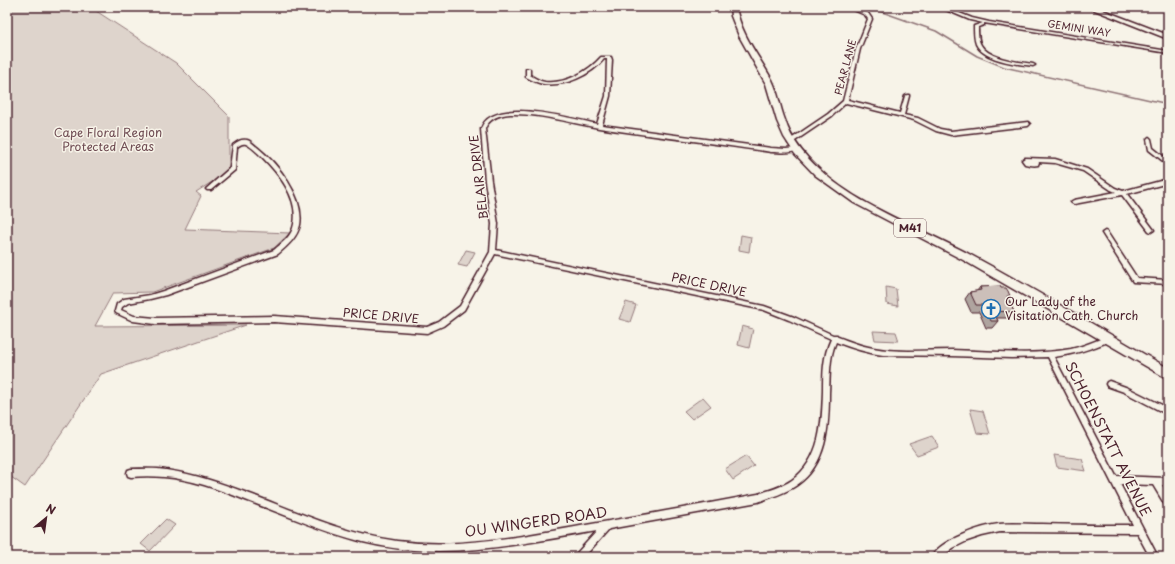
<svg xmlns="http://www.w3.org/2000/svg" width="1175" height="564" font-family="'Playpen Sans',sans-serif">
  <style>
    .green { fill: #ded4cc; stroke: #947a7c }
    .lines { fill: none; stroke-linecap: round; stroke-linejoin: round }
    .stream { stroke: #8e7275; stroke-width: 1.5 }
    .minor-casing { stroke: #4a1f2b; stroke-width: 3 }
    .tertiary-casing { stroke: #4a1f2b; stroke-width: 3 }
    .primary-casing { stroke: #4a1f2b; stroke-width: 3 }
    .minor { fill: #f7f3e8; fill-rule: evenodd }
    .tertiary { fill: #f7f3e8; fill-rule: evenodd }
    .primary { fill: #f7f3e8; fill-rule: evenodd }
    .wall { fill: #afa49f; stroke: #4a1f2b }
    .building { fill: #ccbfb9; stroke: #4a1f2b }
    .labels { text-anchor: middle; stroke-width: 3; stroke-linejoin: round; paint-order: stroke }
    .far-street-label { font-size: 10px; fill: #4a1f2b; stroke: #f7f3e8 }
    .shield { fill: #f7f3e8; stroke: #7e5f64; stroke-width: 1 }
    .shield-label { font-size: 11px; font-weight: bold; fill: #4a1f2b }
    .park-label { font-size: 12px; fill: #6f4c53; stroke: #f7f3e8 }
    .street-label { font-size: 12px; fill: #4a1f2b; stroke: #f7f3e8 }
    .poi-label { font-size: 12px; fill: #4a1f2b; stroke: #f7f3e8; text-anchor: start }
    .near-street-label { font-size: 14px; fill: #4a1f2b; stroke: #f7f3e8 }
  </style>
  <rect width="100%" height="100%" fill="#f7f3e8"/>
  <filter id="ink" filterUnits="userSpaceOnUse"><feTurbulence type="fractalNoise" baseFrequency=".025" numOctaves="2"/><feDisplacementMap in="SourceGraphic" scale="8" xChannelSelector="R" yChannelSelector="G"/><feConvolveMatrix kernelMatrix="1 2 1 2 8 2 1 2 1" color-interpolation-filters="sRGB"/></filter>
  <g filter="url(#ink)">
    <path class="green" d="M7 7H90L176 63 229 116V168L215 180 196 192 201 196 185 229 290 233 274 248 152 292 113 293 95 326 246 325 101 374 25 487 7 474Z
      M741 235 751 237 749 252 739 250Z
      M466 250 475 252 467 267 458 265Z
      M886 287 896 289 898 306 887 304Z
      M626 302 636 305 630 322 619 319Z
      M742 326 753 329 749 348 738 345Z
      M873 331 896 332 899 341 875 340Z
      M703 397 711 406 692 419 684 411Z
      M970 409 983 411 990 434 977 433Z
      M932 436 939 447 917 455 909 444Z
      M1054 455 1082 459 1086 471 1057 467Z
      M746 456 754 466 733 480 725 469Z
      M166 519 175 525 150 551 141 544Z"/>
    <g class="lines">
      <path class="stream" d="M868 7 936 31 977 56 1004 67 1168 104"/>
      <g class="minor-casing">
        <path id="minor" d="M847 7H853L868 13 872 19 860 49 848 100 900 113 905 96 907 95H909V96L904 115 918 118 940 129 951 131 1028 122 1030 124 1028 126 951 135 936 131 914 120 846 103 832 116 792 143H788V141L828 114 843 101 856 49 868 19 865 15Z
          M939 7H944L972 18 989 22 1168 51V53L984 23V25L978 27C978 33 978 40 981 45 989 59 1019 62 1033 64L1035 65 1033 66C1017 64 984 61 976 44 974 39 974 32 974 26L983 23 970 20Z
          M1159 7H1168V9Z
          M601 57H611L612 60 610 96 602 125 771 148 786 149 795 148 798 150C790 154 779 152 771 152 714 143 656 137 599 128 570 123 540 113 510 114 499 115 489 118 485 129L491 181 498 224 496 250 764 306 794 317 833 335H837L838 337C849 341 861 346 873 348 899 353 926 350 952 350 991 351 1031 356 1071 349 1084 346 1095 341 1108 336L1110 337 1111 339 1110 341C1091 349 1075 354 1054 357L1116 476 1168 478V486L1162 485 1168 495V506L1165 505 1153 485 1120 484 1158 557H1150L1137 533 1000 532 982 536 967 541 953 548 942 557H932C939 540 982 526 999 524 1013 523 1028 524 1042 524 1072 525 1103 525 1133 525L1048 357 1011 358 952 356 883 355C867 353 851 348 836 342 829 358 830 376 829 393 829 427 827 464 797 485 786 493 771 497 758 502L609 529 584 557H575L576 554 597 531C519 544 441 562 363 542 321 531 283 514 243 499 218 489 191 479 164 477 153 476 142 476 131 477L128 476 127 473 128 470 131 469C143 469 155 468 166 470 195 474 223 484 250 494 298 512 346 534 397 541 460 549 524 536 586 525 644 515 701 505 758 494 770 490 782 487 792 480 821 459 822 423 823 391 823 373 823 356 831 339L789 320 764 310 495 254 464 310 443 326 427 333 274 322 155 324 133 321 116 313 115 311 117 304 124 299 150 295 163 291 274 250C282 243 292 236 294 224 299 197 278 173 260 155 257 152 249 145 246 144 242 143 240 145 237 147L235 170 211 190H207L206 189 230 168 233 145C238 141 241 139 247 140 251 141 254 145 257 147 277 163 305 197 300 225 297 238 287 246 278 254L166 295 150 299 128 303 122 307 121 310 134 316 155 318 274 316 427 327 439 322 460 306 490 252 492 224 485 181 481 129C491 95 572 119 597 124L606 96 607 59H604C591 75 565 87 544 84 537 83 532 80 526 77V69H530V75C535 78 539 81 545 82 565 84 588 72 601 57Z
          M1149 137 1151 139 1153 148 1168 160V165L1149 150 1147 139Z
          M1025 158 1055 159 1087 169 1115 188 1123 191 1168 179V183L1127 194 1154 230 1151 232 1149 231 1122 195 1074 204 1072 203 1071 202 1072 201 1074 200 1116 192 1111 190 1083 171 1055 163 1039 162 1038 165C1034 166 1029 165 1025 164L1022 160Z
          M1105 231 1107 232 1137 278 1168 280V284L1133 282 1102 233Z
          M1109 381 1128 388 1168 408V415L1124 392 1107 386 1106 384 1107 382Z"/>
      </g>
      <g class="tertiary-casing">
        <path id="tertiary" d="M1087 7H1095L1168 35V39Z"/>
      </g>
      <g class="primary-casing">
        <path id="primary" d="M730 7H736C741 35 759 56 772 80 778 92 780 107 785 120 791 140 804 155 819 169 856 205 922 229 969 254 1036 290 1102 330 1168 368V379L963 260 854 203 815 175 795 154 784 137 777 121 766 84 739 36 731 16Z"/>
      </g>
      <use href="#minor" class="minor"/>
      <use href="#tertiary" class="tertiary"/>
      <use href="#primary" class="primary"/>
    </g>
    <path class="wall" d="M980 287 1001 288 1010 296 1008 298 1014 312 1008 318H996L998 321 992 328H986L979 312H971L965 299 970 292 977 291Z"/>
    <path class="building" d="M1000 286 1001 288H1006L1008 291 1010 296H1007L1014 312 993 311 998 321H991L984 305H976L970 292 981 290 980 287Z"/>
  </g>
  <defs>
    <g id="church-ring" transform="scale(1)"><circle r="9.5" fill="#f7f3e8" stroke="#1f6fb2" stroke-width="1.5"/><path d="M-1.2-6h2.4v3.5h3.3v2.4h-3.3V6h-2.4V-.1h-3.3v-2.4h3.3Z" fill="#1f6fb2"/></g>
  </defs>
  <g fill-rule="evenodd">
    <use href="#church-ring" x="991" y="309"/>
  </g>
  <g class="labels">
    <g class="far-street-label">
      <text transform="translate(1079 28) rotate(9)" y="4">GEMINI WAY</text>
      <text transform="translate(845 67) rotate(-75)" y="4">PEAR LANE</text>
    </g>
    <rect class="shield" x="894" y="219" width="32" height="18" rx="3"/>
    <g class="shield-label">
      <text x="910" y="232">M41</text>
    </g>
    <g class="park-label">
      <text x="108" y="137">Cape Floral Region<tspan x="108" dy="14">Protected Areas</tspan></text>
    </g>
    <g class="street-label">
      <text transform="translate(479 177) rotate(-97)" y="4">BELAIR DRIVE</text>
      <text transform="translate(709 285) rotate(12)" y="4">PRICE DRIVE</text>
      <text transform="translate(381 316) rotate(5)" y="4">PRICE DRIVE</text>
    </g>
    <g class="poi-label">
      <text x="1005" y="306">Our Lady of the<tspan x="1005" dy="14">Visitation Cath. Church</tspan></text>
    </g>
    <g class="near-street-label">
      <text transform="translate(1108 439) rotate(63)" y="5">SCHOENSTATT AVENUE</text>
      <text transform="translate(536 522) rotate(-8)" y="5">OU WINGERD ROAD</text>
    </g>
  </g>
  <rect width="1175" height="564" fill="none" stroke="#f7f3e8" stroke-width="24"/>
  <rect x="12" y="12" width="1151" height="540" fill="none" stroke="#4a1f2b" stroke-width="1.5" filter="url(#ink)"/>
  <g transform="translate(46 518) rotate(29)" stroke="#f7f3e8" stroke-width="3" paint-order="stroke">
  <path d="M0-3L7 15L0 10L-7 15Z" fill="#4a1f2b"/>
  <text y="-6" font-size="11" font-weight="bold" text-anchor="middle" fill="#4a1f2b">N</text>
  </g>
</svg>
